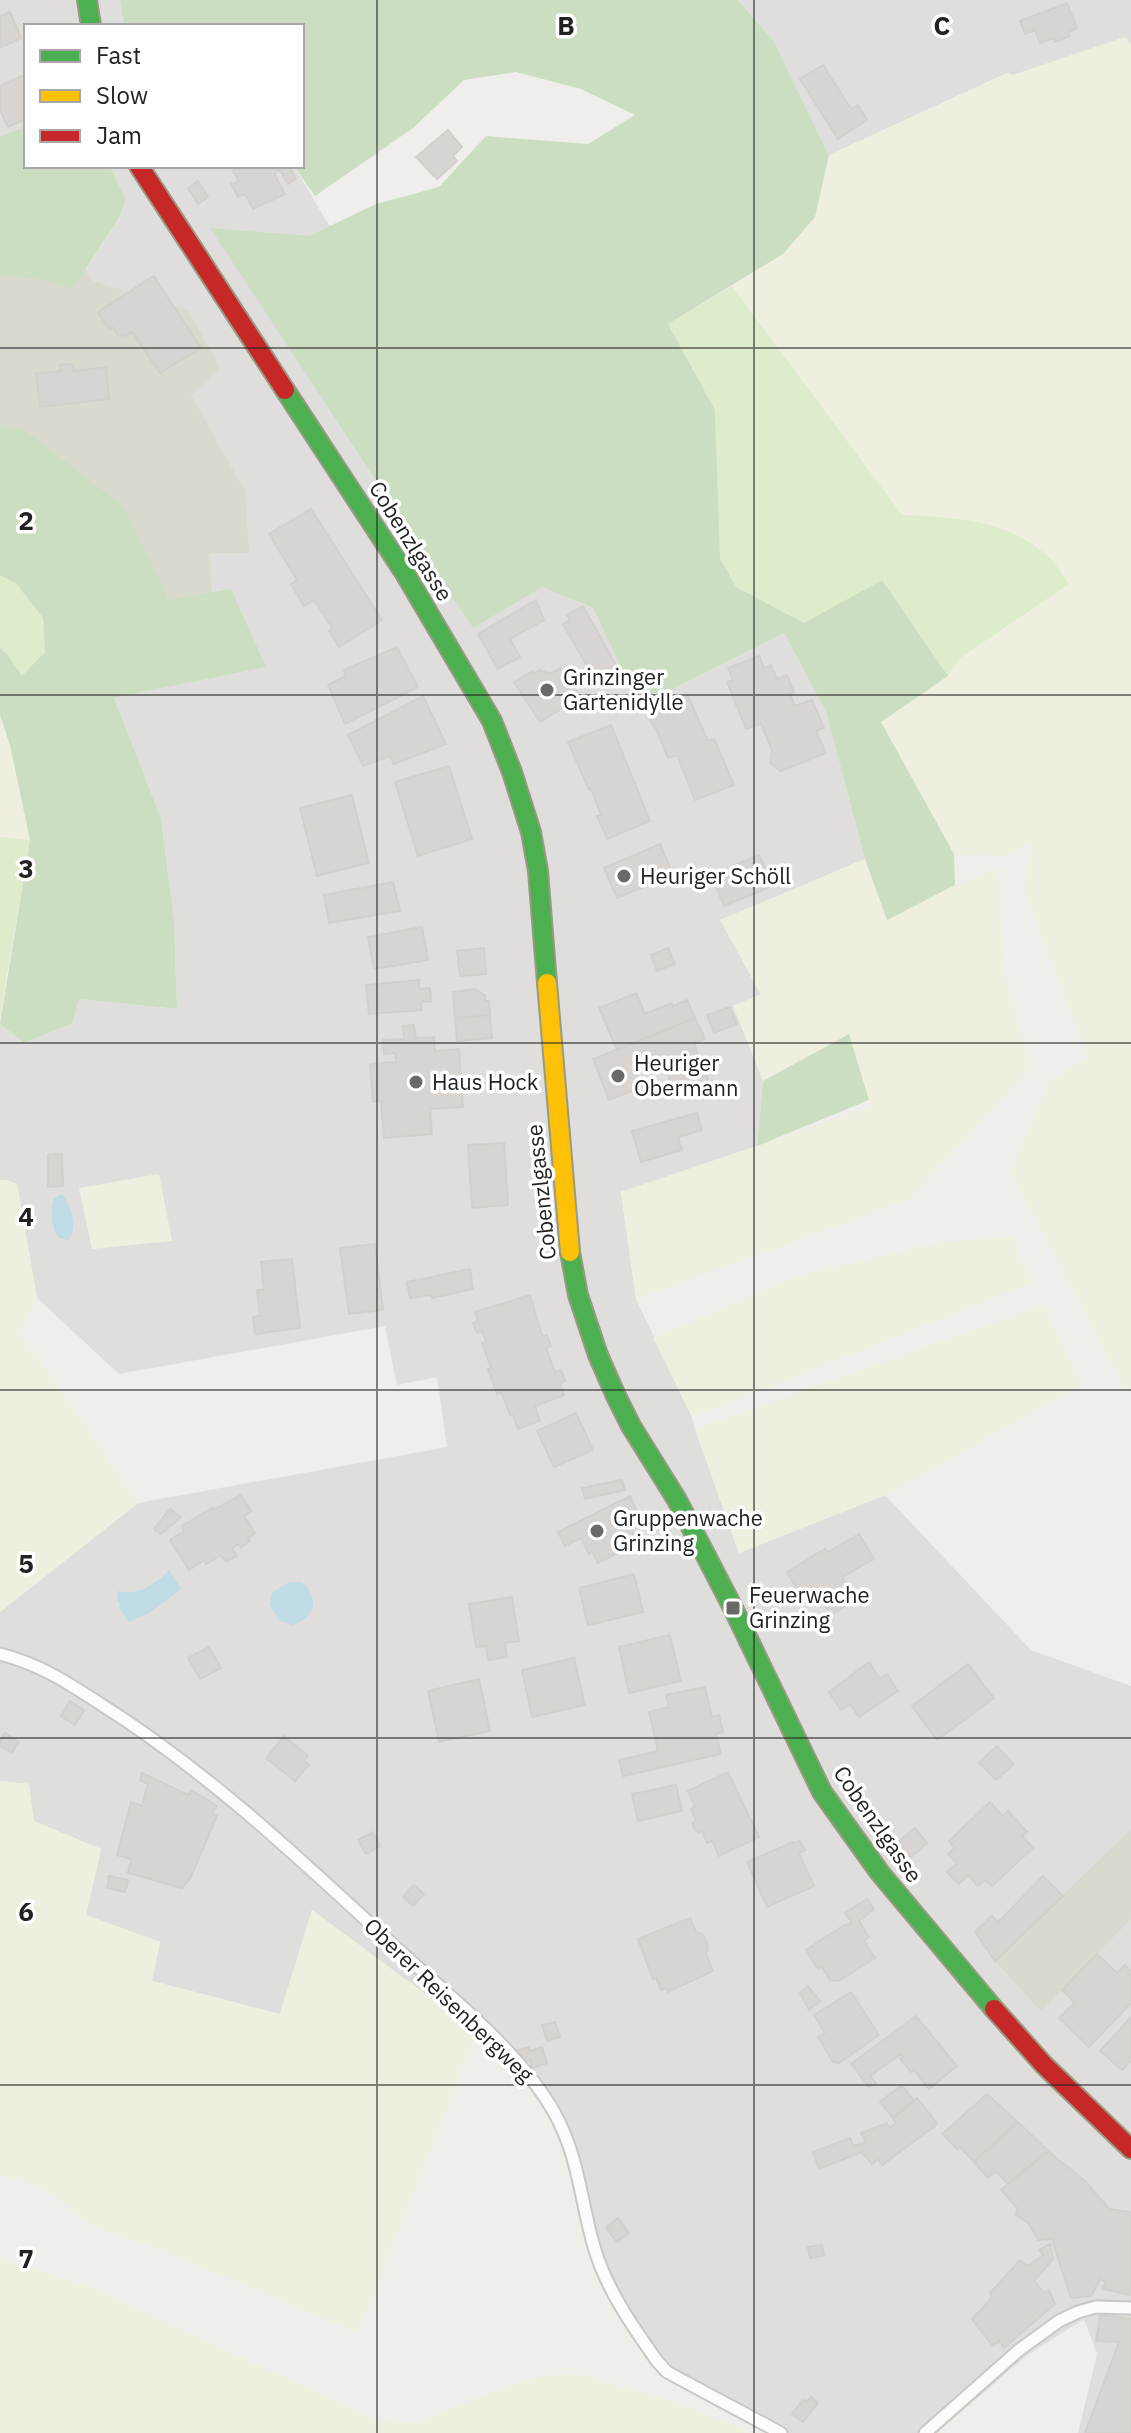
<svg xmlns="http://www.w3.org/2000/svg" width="1131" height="2433" font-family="'IBM Plex Sans',sans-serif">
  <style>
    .residential { fill: #dfdedc }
    .construction { fill: #d9d9cd }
    .farmland { fill: #efefdf }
    .grass { fill: #ddeccb }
    .forest { fill: #cbdec1 }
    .water { fill: #bfdbe3 }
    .building { fill: #d7d4d2; stroke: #d3d0cc; stroke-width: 2 }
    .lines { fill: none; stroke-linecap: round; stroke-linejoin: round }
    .lane-casing { stroke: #c9c8c7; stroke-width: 15 }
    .fast-casing { stroke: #999a82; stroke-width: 22 }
    .slow-casing { stroke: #999a82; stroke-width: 22 }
    .jam-casing { stroke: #999a82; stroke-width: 22 }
    .lane { stroke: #fdfcfc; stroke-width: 11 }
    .fast { stroke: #4caf50; stroke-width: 18 }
    .slow { stroke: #ffc107; stroke-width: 18 }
    .jam { stroke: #c62828; stroke-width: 18 }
    .grid { fill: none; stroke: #222; stroke-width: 2; stroke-opacity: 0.55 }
    .poi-dot { fill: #6a6968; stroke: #fff; stroke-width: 3 }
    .labels { text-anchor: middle; stroke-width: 7; stroke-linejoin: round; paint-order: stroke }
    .street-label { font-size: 22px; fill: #222; stroke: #fff }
    .poi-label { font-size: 22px; fill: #222; stroke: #fff; text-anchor: start }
    .grid-label { font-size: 26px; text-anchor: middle; font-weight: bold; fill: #222; stroke: #fff; stroke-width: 7; stroke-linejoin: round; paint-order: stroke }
  </style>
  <rect width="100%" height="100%" fill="#f0eeeb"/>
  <path class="residential" d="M0 0H120L124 26H26V127L0 136Z
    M738 0H1131V45L1125 37 1013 75 1007 73 829 155 773 40Z
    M110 166H294L542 587 593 608 639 706 784 633 826 712 865 859 721 920 761 995 734 1006 763 1081 757 1146 621 1192 636 1299 692 1417 695 1429 739 1553 885 1495 1031 1650 1131 1686V2433H1078L1097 2354 1084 2319 1026 2356 937 2433H781L695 2387 646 2345 603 2274 574 2154 517 2062 312 1910 280 2014 152 1981 160 1942 86 1915 101 1849 33 1821 29 1784 0 1781V1612L138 1503 447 1447 437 1377 397 1385 385 1326 119 1374 37 1298 17 1184 7 1180H0V1024L24 1043 79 999 177 1009 174 919 161 818 114 698 265 667 169 600 74 289 120 216 126 200Z"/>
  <path class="construction" d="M56 199 90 280 188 310 220 368 191 395 245 491 249 553H210L212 602 0 594V223Z
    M1131 1829V1919L1041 2011 995 1961Z"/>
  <path class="farmland" d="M1126 37 1131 45V1389L1124 1386 1011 1173 1049 1081 1088 1058 1025 892 1031 843 1004 856 954 854 881 722 948 676 960 658 958 518 902 515 732 286 783 254 815 217 829 155 1007 73 1013 75Z
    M0 715 10 745 30 840 0 837Z
    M865 859 887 919 955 885 997 869 1006 980 1031 1067 908 1200 636 1299 621 1192 870 1107 849 1034 763 1081 733 1006 761 994 720 920Z
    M159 1174 172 1241 92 1249 79 1188Z
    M0 1180H7L17 1184 37 1298 17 1333 37 1356 138 1503 0 1612Z
    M1012 1237 1032 1283 692 1417 653 1338 798 1276 943 1242Z
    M1043 1305 1081 1385 886 1495 739 1553 695 1429Z
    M0 1781 29 1784 34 1821 101 1849 86 1915 160 1942 152 1981 280 2014 312 1910 476 2032 358 2333 168 2253 85 2223 74 2211 37 2185 0 2175Z
    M0 2258 91 2287 373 2419 417 2423 474 2399 534 2378 573 2373 685 2405 751 2433H0Z"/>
  <path class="grass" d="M732 286 902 515C954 517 1004 519 1045 554 1055 562 1062 574 1069 584L960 658 948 676 882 580 804 623 736 587 720 558 715 410 668 324Z
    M0 575 16 583 43 618 45 653 22 676 8 655 0 648Z
    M0 837 30 840 0 1016Z"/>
  <path class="forest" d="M120 0H738L773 40 829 155 815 217 783 254 668 324 715 410 720 558 736 587 804 623 882 580 948 676 881 722 954 854 955 885 887 920 865 859 826 712 784 633 639 706 593 608 542 587 473 628 210 228 309 236 376 204 439 187 486 136 588 144 635 115 581 89 516 72 464 80 413 128 315 196 294 166H302V26H124Z
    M26 127V166H110L126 200 120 216 73 289 39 279 0 275V136Z
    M0 426 24 430 123 506 169 600 231 589 266 667 114 698 161 818 174 919 177 1009 79 999 72 1023 24 1043 0 1024 30 840 10 745 0 715V648L8 655 22 676 45 652 43 618 16 583 0 575Z
    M849 1034 869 1100 757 1146 763 1081Z"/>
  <path class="water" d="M62 1194C71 1207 79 1227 68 1240L59 1238C51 1227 50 1211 54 1198Z
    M169 1570 181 1589 148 1614 129 1622 118 1607 120 1606 117 1599 118 1591C138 1596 155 1585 169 1570Z
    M289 1582H302C320 1599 316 1618 292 1625L278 1620 270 1605 272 1593Z"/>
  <path class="building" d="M1067 3 1077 28 1068 32 1070 36 1055 42 1054 38 1040 43 1035 30 1025 34 1020 21Z
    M10 12 21 38 0 48V16Z
    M823 65 851 109 858 105 867 120 838 139 800 79Z
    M26 74V119L8 127 0 110V86Z
    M448 130 462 147 453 156 457 161 437 179 416 157Z
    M244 166H289L296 179 288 184 280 170 274 174 285 194 253 209 245 194 238 197 231 184 239 181 233 171Z
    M198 181 208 197 198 204 188 188Z
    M154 276 201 348 160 373 132 332 126 336 117 334 113 327 109 329 98 312Z
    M73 364 74 371 106 367 109 399 40 407 36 374 61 371 60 365Z
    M311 509 382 620 339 647 329 631 333 629 314 600 304 606 291 584 297 580 269 534Z
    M536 600 544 620 510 639 520 657 498 669 478 634Z
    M583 606 617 667 601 675 599 672 593 676 563 624 570 620 567 615Z
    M397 647 418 687 345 724 328 685 346 676 344 670Z
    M759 656 764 668 771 665 777 679 787 675 794 692 790 694 795 706 812 700 824 728 816 731 826 753 781 771 770 763 772 750 761 724 746 729 727 682 733 680 728 668Z
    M561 668 580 697 540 722 514 682 533 671 535 674 539 670 550 674Z
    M423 696 446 744 394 764 390 756 363 766 348 735Z
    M688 696 708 741 714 739 734 785 695 800 677 755 668 758 656 729 650 721 651 715 656 710Z
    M611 725 650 821 607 839 597 816 601 815 591 789 589 790 568 742Z
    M449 766 472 839 418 856 395 782Z
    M352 795 369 863 317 876 300 808Z
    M660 844 673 875 617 898 604 868Z
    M759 855 768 874 763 877 768 888 724 906 713 879 737 869 735 865Z
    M393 882 400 911 329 923 324 895Z
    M422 927 428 960 374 969 368 937Z
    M484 948 486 974 460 976 457 951Z
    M668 948 675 964 657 971 651 955Z
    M419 980V989L430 988 431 1001 421 1002 422 1010 369 1014 366 985Z
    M475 989 485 995V1001H489L490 1015 455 1018 453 992Z
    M636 993 645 1014 672 1003 673 1006 687 1000 695 1018 617 1050 599 1008Z
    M730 1007 737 1024 714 1033 707 1015Z
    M490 1015 492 1038 457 1041 455 1018Z
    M695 1018 705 1039 694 1043 708 1080 675 1093 661 1059 635 1069 642 1087 609 1100 593 1059Z
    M414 1025 416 1038 434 1037 435 1051 459 1049 463 1107 430 1109 432 1134 384 1138 381 1101 373 1102 370 1064 396 1062 395 1053 384 1054 383 1040 404 1039 403 1026Z
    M697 1113 702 1130 678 1137 682 1150 641 1162 632 1131Z
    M504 1143 508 1205 472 1208 468 1145Z
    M62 1154 63 1186 48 1187V1155Z
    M375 1244 383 1310 349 1314 340 1248Z
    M292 1259 300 1328 255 1334 253 1317 260 1316 257 1290H264L261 1262Z
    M470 1269 473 1289 432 1298 431 1295 410 1298 407 1282Z
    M530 1295 542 1336 547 1335 551 1346 546 1348 555 1372 561 1370 565 1381 560 1384 564 1395 535 1406 540 1421 518 1429 513 1415H510L501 1392 497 1394 488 1369 491 1368 482 1343 486 1342 482 1331 477 1333 473 1323 478 1321 475 1312Z
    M576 1413 593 1450 554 1467 537 1431Z
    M622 1480 625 1490 585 1499 582 1488Z
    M241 1495 251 1511 244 1516 255 1533 248 1538 250 1541 241 1547 239 1544 232 1548 237 1556 226 1562 221 1555 206 1564 204 1560 189 1570 170 1540 184 1531 182 1526 212 1508 213 1510Z
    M630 1496 643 1524 632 1529 640 1549 629 1554 626 1549 598 1563 592 1552 589 1554 581 1538 565 1546 558 1532Z
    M170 1509 181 1517 161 1534 154 1529Z
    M859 1534 874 1559 842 1577 856 1600 831 1615 813 1586 800 1594 787 1572 825 1549 828 1552Z
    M634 1574 643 1612 588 1625 579 1588Z
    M512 1597 519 1641 505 1643 507 1657 488 1660 486 1646 476 1647 469 1604Z
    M670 1635 681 1681 629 1693 619 1647Z
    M209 1647 221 1668 200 1679 188 1658Z
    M574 1658 585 1705 532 1717 522 1670Z
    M869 1662 880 1679 887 1674 898 1691 859 1717 850 1704 841 1710 829 1692Z
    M968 1664 994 1698 937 1740 912 1706Z
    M479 1679 490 1731 439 1742 428 1691Z
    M705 1687 712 1717 719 1715 723 1732 716 1734 721 1754 623 1776 619 1760 658 1751 649 1712 669 1707 666 1695Z
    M70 1701 84 1710 75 1725 61 1716Z
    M5 1733 19 1742 12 1753 0 1746V1741Z
    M284 1736 308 1756 304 1761 309 1765 295 1781 266 1758Z
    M997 1746 1014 1764 996 1780 979 1762Z
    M728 1772 759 1837 719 1856 712 1841 707 1843 703 1832 698 1833 694 1829 693 1823 696 1820 691 1809 695 1807 688 1791Z
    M142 1773 188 1795 191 1790 217 1806 212 1813 217 1816 190 1879 182 1888 128 1873 131 1859 117 1855 131 1802 142 1806 148 1784 140 1780Z
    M676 1785 682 1811 638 1821 632 1794Z
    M990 1802 1003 1816 1008 1811 1027 1832 1022 1836 1033 1848 992 1886 985 1880 978 1886 968 1875 959 1884 947 1872 957 1863 948 1854 955 1848 949 1841Z
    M915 1828 927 1843 911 1857 898 1842Z
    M373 1832 380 1846 366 1854 358 1840Z
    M800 1841 805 1850 799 1853 814 1886 767 1907 747 1862 793 1842 794 1843Z
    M109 1876 128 1880 125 1892 107 1888Z
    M1043 1876 1063 1896 995 1961 975 1932 992 1916 998 1922Z
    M414 1885 424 1894 413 1906 403 1897Z
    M867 1899 874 1909 859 1921 869 1937 864 1941 875 1958 839 1981 830 1980 822 1967 818 1969 806 1950 843 1926 852 1923 845 1913Z
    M690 1918 696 1932 702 1934 705 1938 708 1947 706 1954 713 1971 668 1992 666 1988 661 1990 656 1978 653 1979 638 1939Z
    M1097 1954 1117 1973 1125 1965 1131 1971V2003L1089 2047 1059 2018 1075 2002 1062 1990Z
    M808 1986 820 2001 809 2010 800 1993Z
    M851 1992 879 2035 839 2063 833 2062 818 2037 825 2033 814 2015Z
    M916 2016 957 2066 929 2089 914 2070 911 2072 900 2059 903 2057 901 2054 870 2076 876 2083 869 2087 851 2064Z
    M1131 2017V2061L1122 2070 1100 2051Z
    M555 2022 560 2037 547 2041 542 2025Z
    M529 2047 530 2051 542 2047 547 2063 532 2068 530 2060 525 2061 516 2051Z
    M902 2085 914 2101 893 2118 880 2102Z
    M987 2094 1018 2122 974 2162 960 2147 957 2149 942 2134Z
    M917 2098 937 2123 935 2126 882 2165 878 2159 872 2164 862 2152 819 2169 813 2152 850 2138 854 2146 866 2142 861 2133 887 2123 889 2128 896 2123 893 2118Z
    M1018 2122 1048 2151 1008 2184 996 2171 988 2178 974 2162Z
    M1048 2151 1086 2182 1109 2209 1131 2212V2263L1129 2264 1131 2265V2295L1102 2289 1106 2282 1100 2279 1091 2296 1071 2298 1053 2243 1055 2242 1052 2239 1038 2240 1029 2224 1016 2215 1018 2209 1001 2190Z
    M618 2218 629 2233 617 2242 606 2228Z
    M1050 2244 1053 2259 1034 2281 1044 2293 1049 2290 1055 2304 1004 2348 999 2341 993 2346 972 2319 992 2298 990 2293 1020 2260 1028 2266 1043 2255 1039 2250Z
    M822 2245 824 2256 810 2258 808 2247Z
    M1100 2315 1131 2319V2433H1085L1119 2342 1096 2341Z
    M811 2397 818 2403 803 2422 792 2414 803 2400 807 2402Z"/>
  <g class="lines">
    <g class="lane-casing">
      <path id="lane" d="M0 1654C38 1663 70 1684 102 1705 208 1772 299 1858 391 1943 444 1992 519 2050 554 2112 580 2159 580 2201 595 2250 607 2290 633 2327 657 2361L667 2372 781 2433
        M925 2433 1019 2350 1059 2321 1078 2312 1096 2307 1131 2308"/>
    </g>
    <g class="fast-casing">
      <path id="fast" d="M87 0 91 26
        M285 390 404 572 492 721 512 772 531 832 538 871 547 983
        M570 1252 578 1295 598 1355 616 1396 631 1426 677 1500 733 1608 822 1792 880 1873 994 2009"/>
    </g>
    <g class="slow-casing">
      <path id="slow" d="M547 983 570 1252"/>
    </g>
    <g class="jam-casing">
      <path id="jam" d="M139 166 285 390
        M994 2009 1044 2065 1131 2149"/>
    </g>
    <use href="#lane" class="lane"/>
    <use href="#fast" class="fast"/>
    <use href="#slow" class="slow"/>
    <use href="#jam" class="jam"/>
  </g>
  <path class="grid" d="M377 0V2433M754 0V2433M0 348H1131M0 695H1131M0 1043H1131M0 1390H1131M0 1738H1131M0 2085H1131"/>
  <g class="poi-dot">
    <circle cx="547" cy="690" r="8"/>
    <circle cx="624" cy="876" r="8"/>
    <circle cx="618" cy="1076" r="8"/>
    <circle cx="416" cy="1082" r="8"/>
    <circle cx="597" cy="1531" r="8"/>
    <rect x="725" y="1600" width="16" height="16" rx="4"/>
  </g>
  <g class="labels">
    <g class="street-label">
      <text transform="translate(411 541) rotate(58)" y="8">Cobenzlgasse</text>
      <text transform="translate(541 1192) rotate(-96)" y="8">Cobenzlgasse</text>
      <text transform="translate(878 1824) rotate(55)" y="8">Cobenzlgasse</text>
      <text transform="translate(449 2000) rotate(44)" y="8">Oberer Reisenbergweg</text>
    </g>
    <g class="poi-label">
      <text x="563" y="685">Grinzinger<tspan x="563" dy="25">Gartenidylle</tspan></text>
      <text x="640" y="884">Heuriger Schöll</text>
      <text x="634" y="1071">Heuriger<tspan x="634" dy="25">Obermann</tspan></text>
      <text x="432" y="1090">Haus Hock</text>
      <text x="613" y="1526">Gruppenwache<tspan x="613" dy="25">Grinzing</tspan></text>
      <text x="749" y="1603">Feuerwache<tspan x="749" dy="25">Grinzing</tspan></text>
    </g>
  </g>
  <g class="grid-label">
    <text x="566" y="35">B</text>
    <text x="942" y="35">C</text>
    <text x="26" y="530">2</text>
    <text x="26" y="878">3</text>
    <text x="26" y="1226">4</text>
    <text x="26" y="1573">5</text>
    <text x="26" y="1921">6</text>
    <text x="26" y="2268">7</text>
  </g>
  <rect x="24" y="24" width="280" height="144" fill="#ffffff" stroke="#a7a7a7" stroke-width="2"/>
  <rect x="40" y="50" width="40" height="12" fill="#4caf50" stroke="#a7a7a7" stroke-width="2"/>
  <text x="96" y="64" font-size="24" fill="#222222">Fast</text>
  <rect x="40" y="90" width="40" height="12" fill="#ffc107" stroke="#a7a7a7" stroke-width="2"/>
  <text x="96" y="104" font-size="24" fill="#222222">Slow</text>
  <rect x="40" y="130" width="40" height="12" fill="#c62828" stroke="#a7a7a7" stroke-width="2"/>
  <text x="96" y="144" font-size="24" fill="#222222">Jam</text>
</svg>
